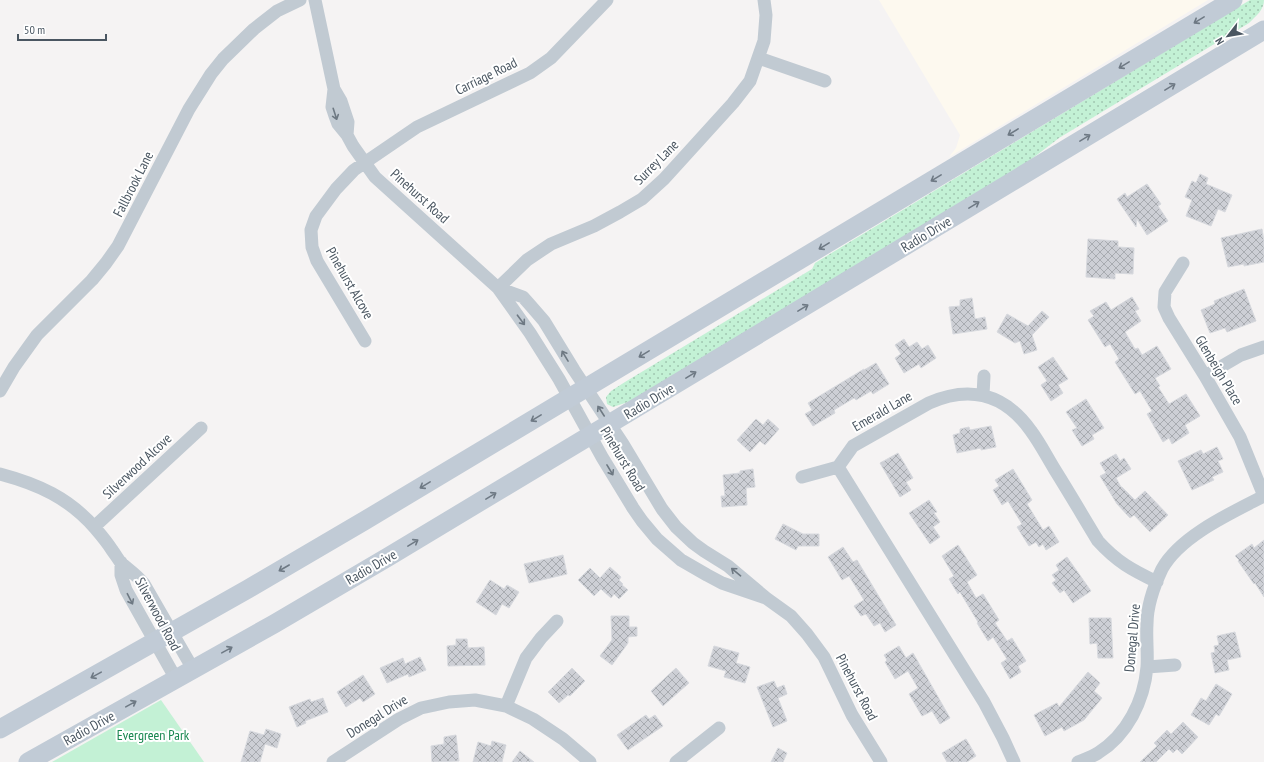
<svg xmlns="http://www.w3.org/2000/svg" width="1264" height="762" font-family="'PT Sans Narrow',sans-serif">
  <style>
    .commercial { fill: #fdf9ef }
    .grass { fill: url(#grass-dots) }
    .park { fill: #c3f1d5 }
    .building { fill: url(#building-cross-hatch); stroke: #d7d9de }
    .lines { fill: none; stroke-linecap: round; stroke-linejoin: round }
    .street { stroke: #c1cad2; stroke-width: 13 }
    .secondary { stroke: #c1cbd6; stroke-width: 19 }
    .oneway { stroke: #6e7984 }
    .oneway2 { stroke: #6e7983 }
    .labels { text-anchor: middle; stroke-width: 4; stroke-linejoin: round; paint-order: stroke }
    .street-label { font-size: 14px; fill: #4a5661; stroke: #fff }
    .park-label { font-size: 14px; fill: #17864f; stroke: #fff }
  </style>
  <defs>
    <pattern id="grass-dots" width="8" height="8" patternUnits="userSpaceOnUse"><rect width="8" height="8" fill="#c3f1d5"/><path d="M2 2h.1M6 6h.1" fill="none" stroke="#a0c6b0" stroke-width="1.8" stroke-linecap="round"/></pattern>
    <pattern id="building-cross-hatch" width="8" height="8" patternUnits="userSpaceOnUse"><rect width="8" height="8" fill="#cdcfd5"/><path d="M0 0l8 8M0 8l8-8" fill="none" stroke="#a8abb0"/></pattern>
  </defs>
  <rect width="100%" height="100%" fill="#f5f3f3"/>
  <path class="commercial" d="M879 0H1208L949 157 956 148 960 135Z"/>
  <path class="grass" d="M1250 0H1264C1264 10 1256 16 1249 23L1059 138 1016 171 634 400 613 407 607 404 606 397 611 391 625 382 812 269 815 263Z"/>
  <path class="park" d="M161 700 204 762H52Z"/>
  <path class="building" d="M1200 174 1208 178 1206 184 1232 195 1225 212 1218 209 1211 226 1186 216 1192 200 1185 197 1192 181 1196 183Z
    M1147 184 1161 204 1158 206 1168 221 1147 235 1137 219 1136 227 1117 199 1125 193 1127 197Z
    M1262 229 1264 241V262L1244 266V264L1228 267 1221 238Z
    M1088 239 1118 241V247L1134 248 1133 274 1115 273V279L1086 277Z
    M1244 289 1256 321 1227 332 1225 328 1210 333 1201 310 1215 304 1214 301Z
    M1132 297 1139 309 1135 311 1141 321 1125 332 1135 349 1138 348 1142 355 1157 346 1171 369 1155 378 1160 386 1158 387 1169 404 1186 394 1200 416 1185 425 1189 433 1172 444 1169 438 1163 442 1147 414 1152 411 1140 391 1135 394 1115 362 1119 359 1110 344 1105 347 1088 320 1094 316 1090 311 1106 302 1111 310Z
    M972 298 975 319 985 317 987 329 953 334 949 307 960 306V300Z
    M1042 311 1049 317 1032 335 1037 350 1024 354 1020 341 1015 343 997 332 1007 314 1028 326Z
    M904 339 909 347 917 342 922 349 928 345 936 358 921 368 919 364 904 373 895 358 901 354 895 345Z
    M1053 357 1068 379 1058 385 1063 393 1051 401 1041 385 1047 381 1038 367Z
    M876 363 889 384 873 394 871 391 856 400 854 398 834 410 835 413 813 426 805 414 812 410 808 403 864 369V370Z
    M1086 399 1104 428 1092 435 1094 439 1082 446 1072 430 1077 428 1066 412Z
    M756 419 763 425 768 419 779 429 765 445 760 441 750 452 737 440Z
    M991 426 996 447 981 450V448L957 453 953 435 960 433V429L969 427 970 430Z
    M1217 447 1223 459 1218 461 1223 472 1212 477 1214 480 1192 490 1178 461 1201 450 1203 454Z
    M898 453 913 478 906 482 911 490 900 497 880 463Z
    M1116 454 1120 461 1124 458 1131 469 1116 478 1121 487H1122L1135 500 1145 491 1168 515 1150 532 1134 515 1130 518 1117 504 1100 476 1106 473 1100 463Z
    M753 469 755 487 746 488 747 505 722 507 721 496H725L723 475 740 473V471Z
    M1013 469 1032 500 1027 504 1043 530 1049 526 1059 542 1046 550 1043 544 1039 547 1036 542 1029 546 1017 527 1022 524 1008 501 1002 505 993 490 999 486 995 480Z
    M929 500 937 512 934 513 940 522 933 527 940 537 930 544 909 513Z
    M783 524 803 534H819V546H798L796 550 775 539Z
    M1264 540V597L1255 583 1254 584 1238 561 1239 560 1235 556 1252 544 1254 548Z
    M958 545 977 575 967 582 976 598 983 594 999 620 995 623 1007 641 1012 638 1026 661 1018 666 1021 672 1010 679 1001 663 1007 659 993 637 988 641 977 623 978 622 960 592 958 594 949 579 954 576 942 556Z
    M843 547 853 562 857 560 896 625 885 632 880 623 874 626 866 614 861 616 854 606 864 600 849 576 842 580 828 557Z
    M563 555 567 574 529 583 524 564Z
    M1067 557 1091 591 1073 603 1064 590 1060 593 1052 583 1056 580 1052 575 1059 570 1056 565Z
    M610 567 621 577 619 580 623 584 622 585 628 590 619 599 614 594 611 598 601 589 594 596 578 580 590 568 600 578Z
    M490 580 504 589 507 585 519 592 509 608 502 604 496 615 476 602Z
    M611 616H629V627H637V636L628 637V643L612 665 600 656 612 640Z
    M1089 618H1111L1113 658H1098L1097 643 1090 644Z
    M1235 632 1241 657 1227 660 1229 670 1215 673 1211 653 1215 652 1214 646 1219 645 1217 636Z
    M456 639H467L468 648 484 647 485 665 448 666 447 646 456 645Z
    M714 646 739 653 736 663 750 667 745 683 724 677 726 671 708 666Z
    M899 646 906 658 913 653 950 718 940 724 932 711 922 716 909 694 918 688 908 671 895 679 885 662 887 660 884 655Z
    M420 657 426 670 409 677 408 674 387 683 380 668 403 658 405 664Z
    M572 668 585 681 570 696 568 695 559 703 548 692Z
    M676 668 689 683 663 706 651 691Z
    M1088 672 1100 683 1094 691 1102 698 1084 720 1064 731 1062 727 1045 736 1034 715 1057 703 1059 707Z
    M363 675 375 694 363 702 360 698 346 707 337 692Z
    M774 681 777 688 784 685 787 694 778 698 787 721 773 727 757 687Z
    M1216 684 1232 694 1219 716 1216 714 1209 725 1191 715 1201 698 1206 701Z
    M323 698 328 712 305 721 306 723 297 727 289 707 310 699 311 702Z
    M646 715 649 719 655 715 663 726 628 750 617 735Z
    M1183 722 1198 737 1182 754 1177 749 1173 753 1169 749 1156 762H1140L1157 746 1154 743 1167 730 1171 734Z
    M266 729 281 734 277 748 265 744 260 762H241L250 731 264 735Z
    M456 735 459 761 432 762 431 746 444 744V737Z
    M966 739 976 756 967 762H947L942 753Z
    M492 741 506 745 502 762H473L478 742 491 746Z
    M778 748 787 753 783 762H771Z
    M520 751 534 762H512Z"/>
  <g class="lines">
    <path class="street" d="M315 0 334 89 332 107 335 116 338 124 347 135 353 146 375 177 498 288 530 333 559 379 602 457 633 508 642 521 657 539 681 560 707 575 722 583 766 598
      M759 58 825 81
      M334 89 341 101 348 122 347 135
      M1183 263 1165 292 1164 307 1169 318 1205 376 1240 437 1264 496
      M498 288 523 297 531 306 544 321 574 370 623 444 662 509 676 527 693 543 704 551 728 566 766 598 791 616 807 634 824 657 852 715 881 762
      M498 288 527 260 551 244 594 226 620 212 642 199 664 179 733 103 750 81 764 41 766 15 764 0
      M365 341 317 261 312 247 311 230 316 216 336 189 354 170 417 127 530 73 551 58 607 0
      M1205 376 1241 355 1264 347
      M0 391 14 367 37 335 92 280 106 263 118 246 189 109 211 74 223 59 254 29 277 11 300 0
      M983 395 984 376
      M838 467 853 446 929 403C970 385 1005 394 1031 431 1040 443 1047 457 1055 470 1070 494 1084 518 1098 541 1117 562 1132 570 1157 582
      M838 467 984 702 1003 738 1014 762
      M0 474C38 484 69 498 95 528 101 535 107 542 112 550 115 554 118 559 121 563 129 570 137 575 144 584L193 669
      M802 477 838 467
      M94 527 201 428
      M121 562V575L126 590 176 679
      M1147 667 1175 665
      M506 706 526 658 541 638 557 621
      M333 762 399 719 421 708 449 702 475 700 506 706 533 719 563 739 590 762
      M676 762 719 728
      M1078 762C1085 759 1092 757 1098 753 1127 735 1144 701 1147 667 1148 653 1146 638 1147 624 1147 606 1154 586 1162 569 1180 536 1231 513 1264 496"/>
    <path class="secondary" d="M0 729 248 589 364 521 1233 0
      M28 762 274 624 388 557 1264 30"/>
  </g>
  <defs><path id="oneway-shaft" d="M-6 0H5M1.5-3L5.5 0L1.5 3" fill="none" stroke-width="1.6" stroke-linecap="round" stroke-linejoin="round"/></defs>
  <g class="oneway">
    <use href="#oneway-shaft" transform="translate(1199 20) rotate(149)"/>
    <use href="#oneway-shaft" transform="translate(1124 65) rotate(149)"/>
    <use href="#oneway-shaft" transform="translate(1170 87) rotate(-31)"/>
    <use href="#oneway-shaft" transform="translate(1013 132) rotate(149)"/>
    <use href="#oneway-shaft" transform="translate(1085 138) rotate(-31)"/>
    <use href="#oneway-shaft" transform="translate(936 178) rotate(149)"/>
    <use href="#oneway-shaft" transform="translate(974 205) rotate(-31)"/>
    <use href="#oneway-shaft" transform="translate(824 246) rotate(149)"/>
    <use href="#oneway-shaft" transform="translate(803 308) rotate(-31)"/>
    <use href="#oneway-shaft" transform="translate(644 354) rotate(149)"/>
    <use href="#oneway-shaft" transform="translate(691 375) rotate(-31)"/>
    <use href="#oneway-shaft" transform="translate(536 418) rotate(149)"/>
    <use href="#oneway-shaft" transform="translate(425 485) rotate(149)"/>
    <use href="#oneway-shaft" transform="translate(491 496) rotate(-31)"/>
    <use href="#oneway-shaft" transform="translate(413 543) rotate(-31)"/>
    <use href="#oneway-shaft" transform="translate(284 568) rotate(150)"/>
    <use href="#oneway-shaft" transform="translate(227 650) rotate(-29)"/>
    <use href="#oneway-shaft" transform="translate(96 675) rotate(151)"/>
    <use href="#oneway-shaft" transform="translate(131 704) rotate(-29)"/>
  </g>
  <g class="oneway2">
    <use href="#oneway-shaft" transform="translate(335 114) rotate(72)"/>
    <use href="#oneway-shaft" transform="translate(521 320) rotate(53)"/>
    <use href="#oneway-shaft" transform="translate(565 356) rotate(-121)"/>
    <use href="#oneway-shaft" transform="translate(601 411) rotate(-123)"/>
    <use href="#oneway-shaft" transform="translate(610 470) rotate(59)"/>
    <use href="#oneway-shaft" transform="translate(736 572) rotate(-140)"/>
    <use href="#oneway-shaft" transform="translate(130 599) rotate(63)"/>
  </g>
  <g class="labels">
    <g class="street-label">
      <text transform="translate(486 76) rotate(-26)" y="5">Carriage Road</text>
      <text transform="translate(656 162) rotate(-45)" y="5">Surrey Lane</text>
      <text transform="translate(133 184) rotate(-63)" y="5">Fallbrook Lane</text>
      <text transform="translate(420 196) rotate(42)" y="5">Pinehurst Road</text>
      <text transform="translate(926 234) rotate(-31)" y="5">Radio Drive</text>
      <text transform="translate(350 283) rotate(60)" y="5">Pinehurst Alcove</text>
      <text transform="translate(1219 370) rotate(59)" y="5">Glenbeigh Place</text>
      <text transform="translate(649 401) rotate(-31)" y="5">Radio Drive</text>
      <text transform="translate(882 411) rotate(-30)" y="5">Emerald Lane</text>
      <text transform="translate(623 459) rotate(59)" y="5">Pinehurst Road</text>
      <text transform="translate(137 466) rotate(-43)" y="5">Silverwood Alcove</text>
      <text transform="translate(371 567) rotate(-30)" y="5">Radio Drive</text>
      <text transform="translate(158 614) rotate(62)" y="5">Silverwood Road</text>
      <text transform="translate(1132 638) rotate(-85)" y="5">Donegal Drive</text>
      <text transform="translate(857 687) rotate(62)" y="5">Pinehurst Road</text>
      <text transform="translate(377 716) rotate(-32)" y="5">Donegal Drive</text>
      <text transform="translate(89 728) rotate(-29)" y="5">Radio Drive</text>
    </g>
    <g class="park-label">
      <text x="153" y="740">Evergreen Park</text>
    </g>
  </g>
  <g transform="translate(1228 36) rotate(239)" stroke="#ffffff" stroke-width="3" paint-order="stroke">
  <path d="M0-3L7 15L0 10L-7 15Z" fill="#4a5661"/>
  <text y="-6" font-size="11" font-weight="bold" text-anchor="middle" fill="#4a5661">N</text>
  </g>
  <path d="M18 34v6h88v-6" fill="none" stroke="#4a5661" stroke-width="2"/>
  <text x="24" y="34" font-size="12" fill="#4a5661" stroke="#ffffff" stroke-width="3" paint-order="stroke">50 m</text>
</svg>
